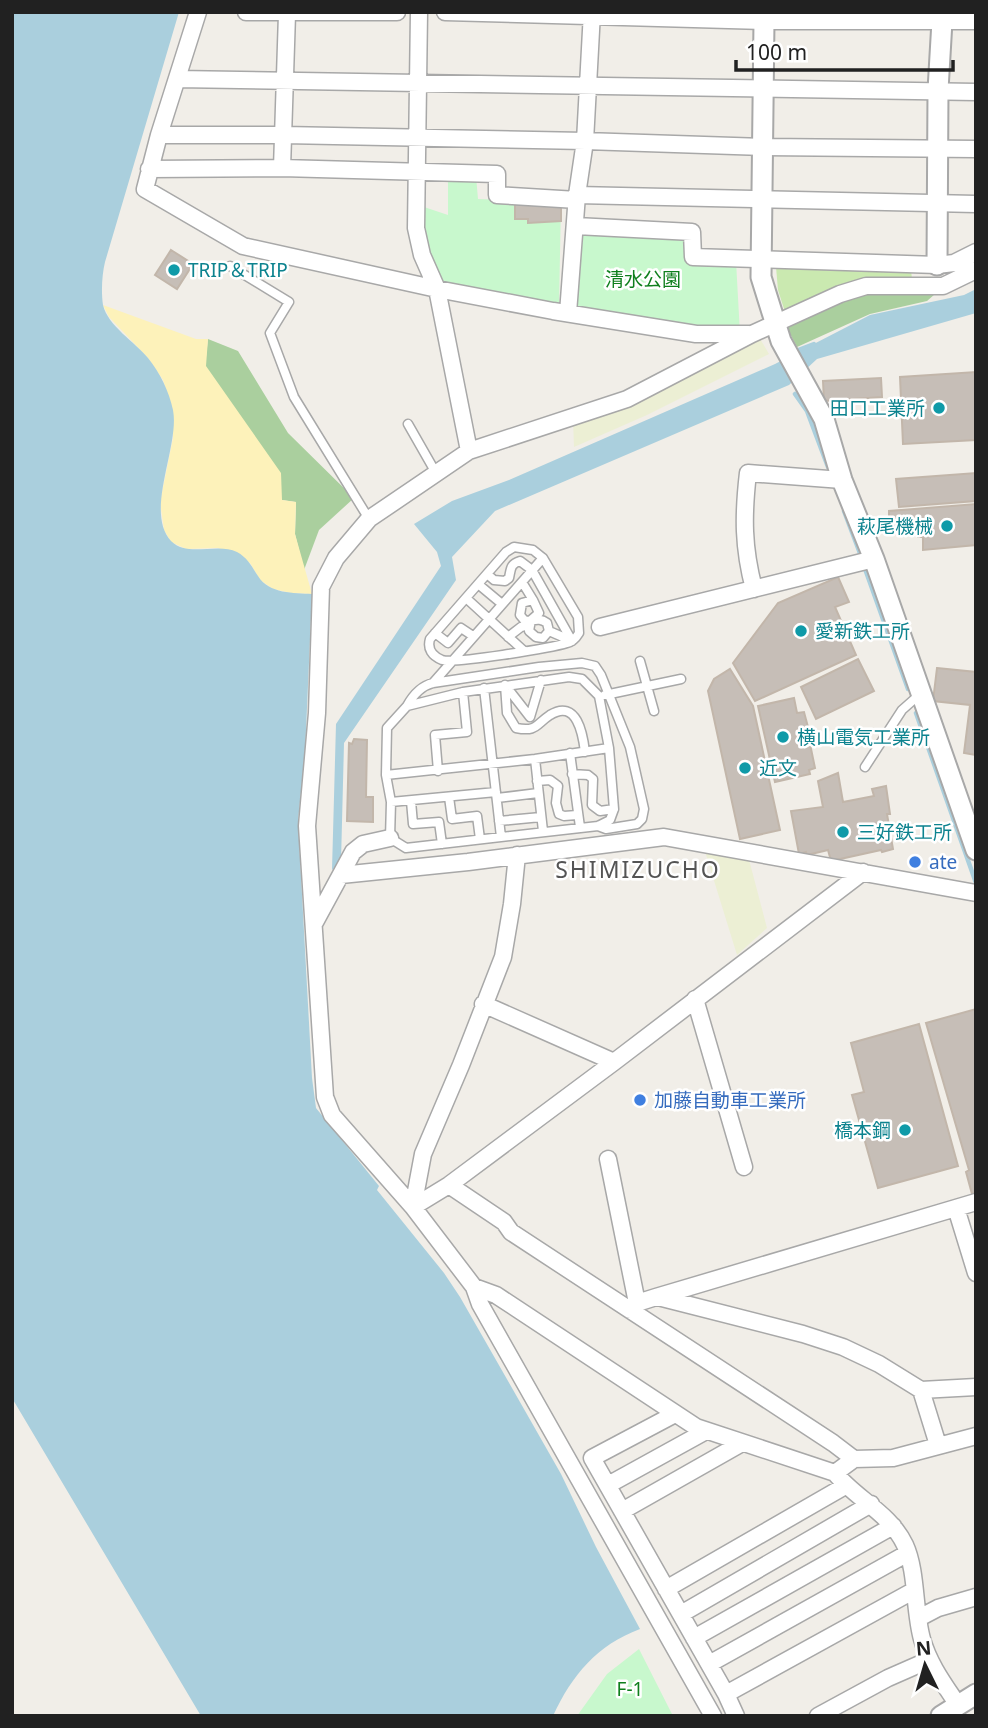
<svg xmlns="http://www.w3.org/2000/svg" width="988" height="1728" font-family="'Noto Sans','Noto Sans JP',sans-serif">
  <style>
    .farmland { fill: #ecefd4 }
    .grass { fill: #cae9b0 }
    .forest { fill: #aacf9e }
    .sand { fill: #fdf2ba }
    .park { fill: #c8f8cd }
    .water { fill: #aacfdd }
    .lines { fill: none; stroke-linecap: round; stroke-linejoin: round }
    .stream { stroke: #aacfdd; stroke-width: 4.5 }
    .building { fill: #c6beb7; stroke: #c2b6aa; stroke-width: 2 }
    .service-casing { stroke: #a8a8a8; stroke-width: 11 }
    .minor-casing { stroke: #a8a8a8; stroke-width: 19 }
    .tertiary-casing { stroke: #a8a8a8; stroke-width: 23 }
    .service { stroke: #fff; stroke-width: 8 }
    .minor { stroke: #fff; stroke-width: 16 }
    .tertiary { stroke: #fff; stroke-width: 19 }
    .culture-dot { fill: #0f9aa8; stroke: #fff; stroke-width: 2.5 }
    .shop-dot { fill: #3f7fe0; stroke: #fff; stroke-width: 2.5 }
    .labels { text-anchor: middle; stroke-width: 5; stroke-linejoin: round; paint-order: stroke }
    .culture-label { font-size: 19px; fill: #0d838f; stroke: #fff; text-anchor: start }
    .park-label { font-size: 19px; fill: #0f7f1d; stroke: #fff }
    .shop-label { font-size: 19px; fill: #366cbe; stroke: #fff; text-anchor: start }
    .quarter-label { font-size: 23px; letter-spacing: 2px; fill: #545454; stroke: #fff }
  </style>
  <rect width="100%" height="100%" fill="#f1eee8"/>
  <path class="farmland" d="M759 337 769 354 647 415 574 447 573 420Z
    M703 845 747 852 767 928 737 955Z"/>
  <path class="grass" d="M776 267 911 270 912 279 785 312 778 290Z"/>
  <path class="forest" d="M942 288 927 301 870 314 797 347 786 326 824 307 873 291Z
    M208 339 238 351 288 433 354 498 319 530 304 570 295 534 296 502 282 500 205 366Z"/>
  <path class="sand" d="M103 305 196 339H208L206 366 281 473 282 500 296 502 295 534 312 594 291 593 273 589 260 580 250 563 218 548 186 549 171 542 164 530 160 502 173 438V412L163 380 148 358 109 317Z"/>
  <path class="park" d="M476 176 478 199 561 202 559 306 442 285 422 231 424 207 448 215V177Z
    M578 229 688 234 687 263 736 261 740 334 578 315 571 298Z
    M639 1649 673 1716H577L607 1674Z"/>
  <path class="water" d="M12 12H179L105 262C102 274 101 292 103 305 108 326 135 342 148 358 160 373 169 391 173 410 180 446 144 512 171 541 188 558 217 542 237 552 248 558 252 567 258 576 269 594 294 593 312 594L305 753 298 821 312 1078 316 1108 379 1186 377 1190 444 1273 460 1297 561 1474 596 1547 640 1629C597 1645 572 1675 553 1716H201L12 1398Z
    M976 289V313L817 359 789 385 495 511 452 557 456 580 344 743 341 862 332 870 336 724 441 566 437 552 414 524 452 501 509 480 775 364 870 315 964 295Z"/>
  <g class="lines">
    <path class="stream" d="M793 352 814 344
      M795 394 807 411 828 467
      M844 511 861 556
      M864 566 908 689
      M916 713 976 883"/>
  </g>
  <path class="building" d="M515 201 561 202V221L528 223V219H515Z
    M171 250 193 264 177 289 155 275Z
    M976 372V440L903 444 900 377Z
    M881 378 882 397 824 401 823 381Z
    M976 473V501L899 507 896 479Z
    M976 504V545L923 550V537H918L917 525 886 527V518H889V511Z
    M838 577 849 602 835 607 856 655 755 701 733 663 778 603Z
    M858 659 874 691 816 719 801 687Z
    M937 668 976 672V755L964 753 970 705 933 701Z
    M730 669 753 706 780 830 740 839 708 691 714 679Z
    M794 698 797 713 804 712 808 727 800 729 804 745 810 744 815 768 809 770 810 774 775 782 758 706Z
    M354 739 367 740 366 797H373V822L347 821 349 743 352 744Z
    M838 773 843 802 874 796 872 789 886 786 890 814H887L893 849 882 852 881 850 831 861 828 850 807 855 806 852 799 854 791 811 823 807 818 781Z
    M976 1009V1193L972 1194 966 1172 969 1170 926 1023Z
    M919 1024 958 1166 878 1188 852 1095 864 1092 851 1043Z"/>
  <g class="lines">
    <g class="service-casing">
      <path id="service" d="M230 266 289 302 270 333 294 397 369 519
        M408 424 436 473
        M514 547 533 550 543 558 578 617 579 633C576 638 573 642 567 643 551 648 454 664 442 660 432 656 427 649 430 639L506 552Z
        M487 574 494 580 505 581 509 578C511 569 510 564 520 561L532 570 572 641
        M522 582 533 600 522 603 520 615 525 621C534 621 539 617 547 623L549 631 543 638 536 637 529 631 531 620 539 613 533 600
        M478 584 502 604
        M466 598 524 651
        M549 631 572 641
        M435 633 448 643 461 628 473 636
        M508 637 521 627 529 625
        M640 661 654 711
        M569 677 582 679 599 696 609 748 614 809 610 820 598 826 406 848 390 838 391 802 386 775 387 728 407 706 463 692Z
        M433 683 543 558
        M505 685 507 713 516 728C537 732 535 725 550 715 577 698 583 735 585 752
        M505 685 530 717 541 680
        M484 688 501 837
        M605 695 681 679
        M407 706C413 695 421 686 433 683L539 667 582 663 595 666 601 675 630 747 644 809 642 819 637 824 606 829 598 826
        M570 753 580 827
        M535 759 543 831
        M865 767 902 710 919 695
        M438 771 435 735 467 732 463 692
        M572 774 588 775 593 779 592 805 600 811 614 809
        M386 775 535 759 609 748
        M537 781 550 780 558 786 556 803 559 814 564 816 577 815
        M449 797 452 819 477 816 480 839
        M497 798 538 793
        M411 801 413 824 439 822 442 844
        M391 802 496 792
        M499 821 541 817"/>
    </g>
    <g class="minor-casing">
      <path id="minor" d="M198 12 159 135 145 189 243 246 437 289 553 311 696 334H749
        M246 12H397
        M419 12 416 228 422 255 437 289 469 451
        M445 12 764 21H976
        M177 79 976 92
        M159 135H284L585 141 764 147 976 149
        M282 168 287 14
        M149 169 282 168 497 174V195L577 200
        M577 195 976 204
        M576 226 692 232 693 257 937 265 954 263 976 252
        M568 313 577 195 585 141 592 12
        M754 589C743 547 743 516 748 473L842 480
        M600 627 874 559
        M341 875 468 862 664 837 976 893
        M314 924 353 852 363 844 390 838
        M695 999 744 1167
        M483 1004 614 1062
        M608 1159 637 1303
        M449 1185 504 1222 511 1232 833 1443 854 1459 893 1458 976 1436
        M413 1207 449 1185 614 1062 863 872
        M413 1207 423 1154 461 1065 503 957 512 904 517 855
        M956 1208 976 1273
        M474 1287 496 1295 696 1427 835 1473 854 1459
        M658 1297 803 1334 843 1347 879 1364 921 1390 938 1445
        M630 1310 637 1303 656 1297 976 1202
        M921 1390 976 1387
        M675 1414 592 1458 726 1694
        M835 1473C856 1499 890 1513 905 1545 917 1571 914 1611 922 1639 929 1664 944 1684 958 1705
        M608 1485 706 1431
        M622 1511 742 1443
        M666 1589 845 1486
        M681 1614 871 1504
        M919 1618 938 1608 976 1597
        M694 1638 893 1526
        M709 1664 908 1553
        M713 1716 480 1304 474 1287 413 1207 332 1115 325 1097 307 826 317 713 321 587 336 558 369 519 469 451 627 399 752 334 840 294 866 286H943L976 270
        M736 1716 726 1694 913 1591
        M818 1716 888 1678 929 1660"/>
    </g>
    <g class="tertiary-casing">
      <path id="tertiary" d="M764 21 761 277 781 341 824 419 842 480 874 559 976 850
        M937 265 938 90 942 21
        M941 1716 976 1694"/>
    </g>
    <use href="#service" class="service"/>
    <use href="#minor" class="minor"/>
    <use href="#tertiary" class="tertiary"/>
  </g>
  <g class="culture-dot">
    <circle cx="174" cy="270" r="7"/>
    <circle cx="939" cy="408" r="7"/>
    <circle cx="947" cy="526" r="7"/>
    <circle cx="801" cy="631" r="7"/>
    <circle cx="783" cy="737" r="7"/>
    <circle cx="745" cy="768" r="7"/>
    <circle cx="843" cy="832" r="7"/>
    <circle cx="905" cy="1130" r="7"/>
  </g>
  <g class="shop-dot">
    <circle cx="915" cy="862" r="7"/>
    <circle cx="640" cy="1100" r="7"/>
  </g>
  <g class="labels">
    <g class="culture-label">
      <text x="188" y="277">TRIP＆TRIP</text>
      <text x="925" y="415" text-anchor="end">田口工業所</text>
      <text x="933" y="533" text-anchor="end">萩尾機械</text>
      <text x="815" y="638">愛新鉄工所</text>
      <text x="797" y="744">横山電気工業所</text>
      <text x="759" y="775">近文</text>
      <text x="857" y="839">三好鉄工所</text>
      <text x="891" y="1137" text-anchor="end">橋本鋼</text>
    </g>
    <g class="park-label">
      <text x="643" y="286">清水公園</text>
      <text x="630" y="1696">F-1</text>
    </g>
    <g class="shop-label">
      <text x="929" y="869">ate</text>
      <text x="654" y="1107">加藤自動車工業所</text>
    </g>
    <g class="quarter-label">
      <text x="638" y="878">SHIMIZUCHO</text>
    </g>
  </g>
  <rect width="988" height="1728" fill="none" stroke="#212121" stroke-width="28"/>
  <g transform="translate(925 1665) rotate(355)" stroke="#ffffff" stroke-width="5" paint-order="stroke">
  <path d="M0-5L12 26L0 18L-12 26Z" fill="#212121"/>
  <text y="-10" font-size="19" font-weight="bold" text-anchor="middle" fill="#212121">N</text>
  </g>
  <path d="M736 60v10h217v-10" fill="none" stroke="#212121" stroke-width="3.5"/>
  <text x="746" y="60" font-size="21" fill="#212121" stroke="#ffffff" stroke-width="5" paint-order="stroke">100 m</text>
</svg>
